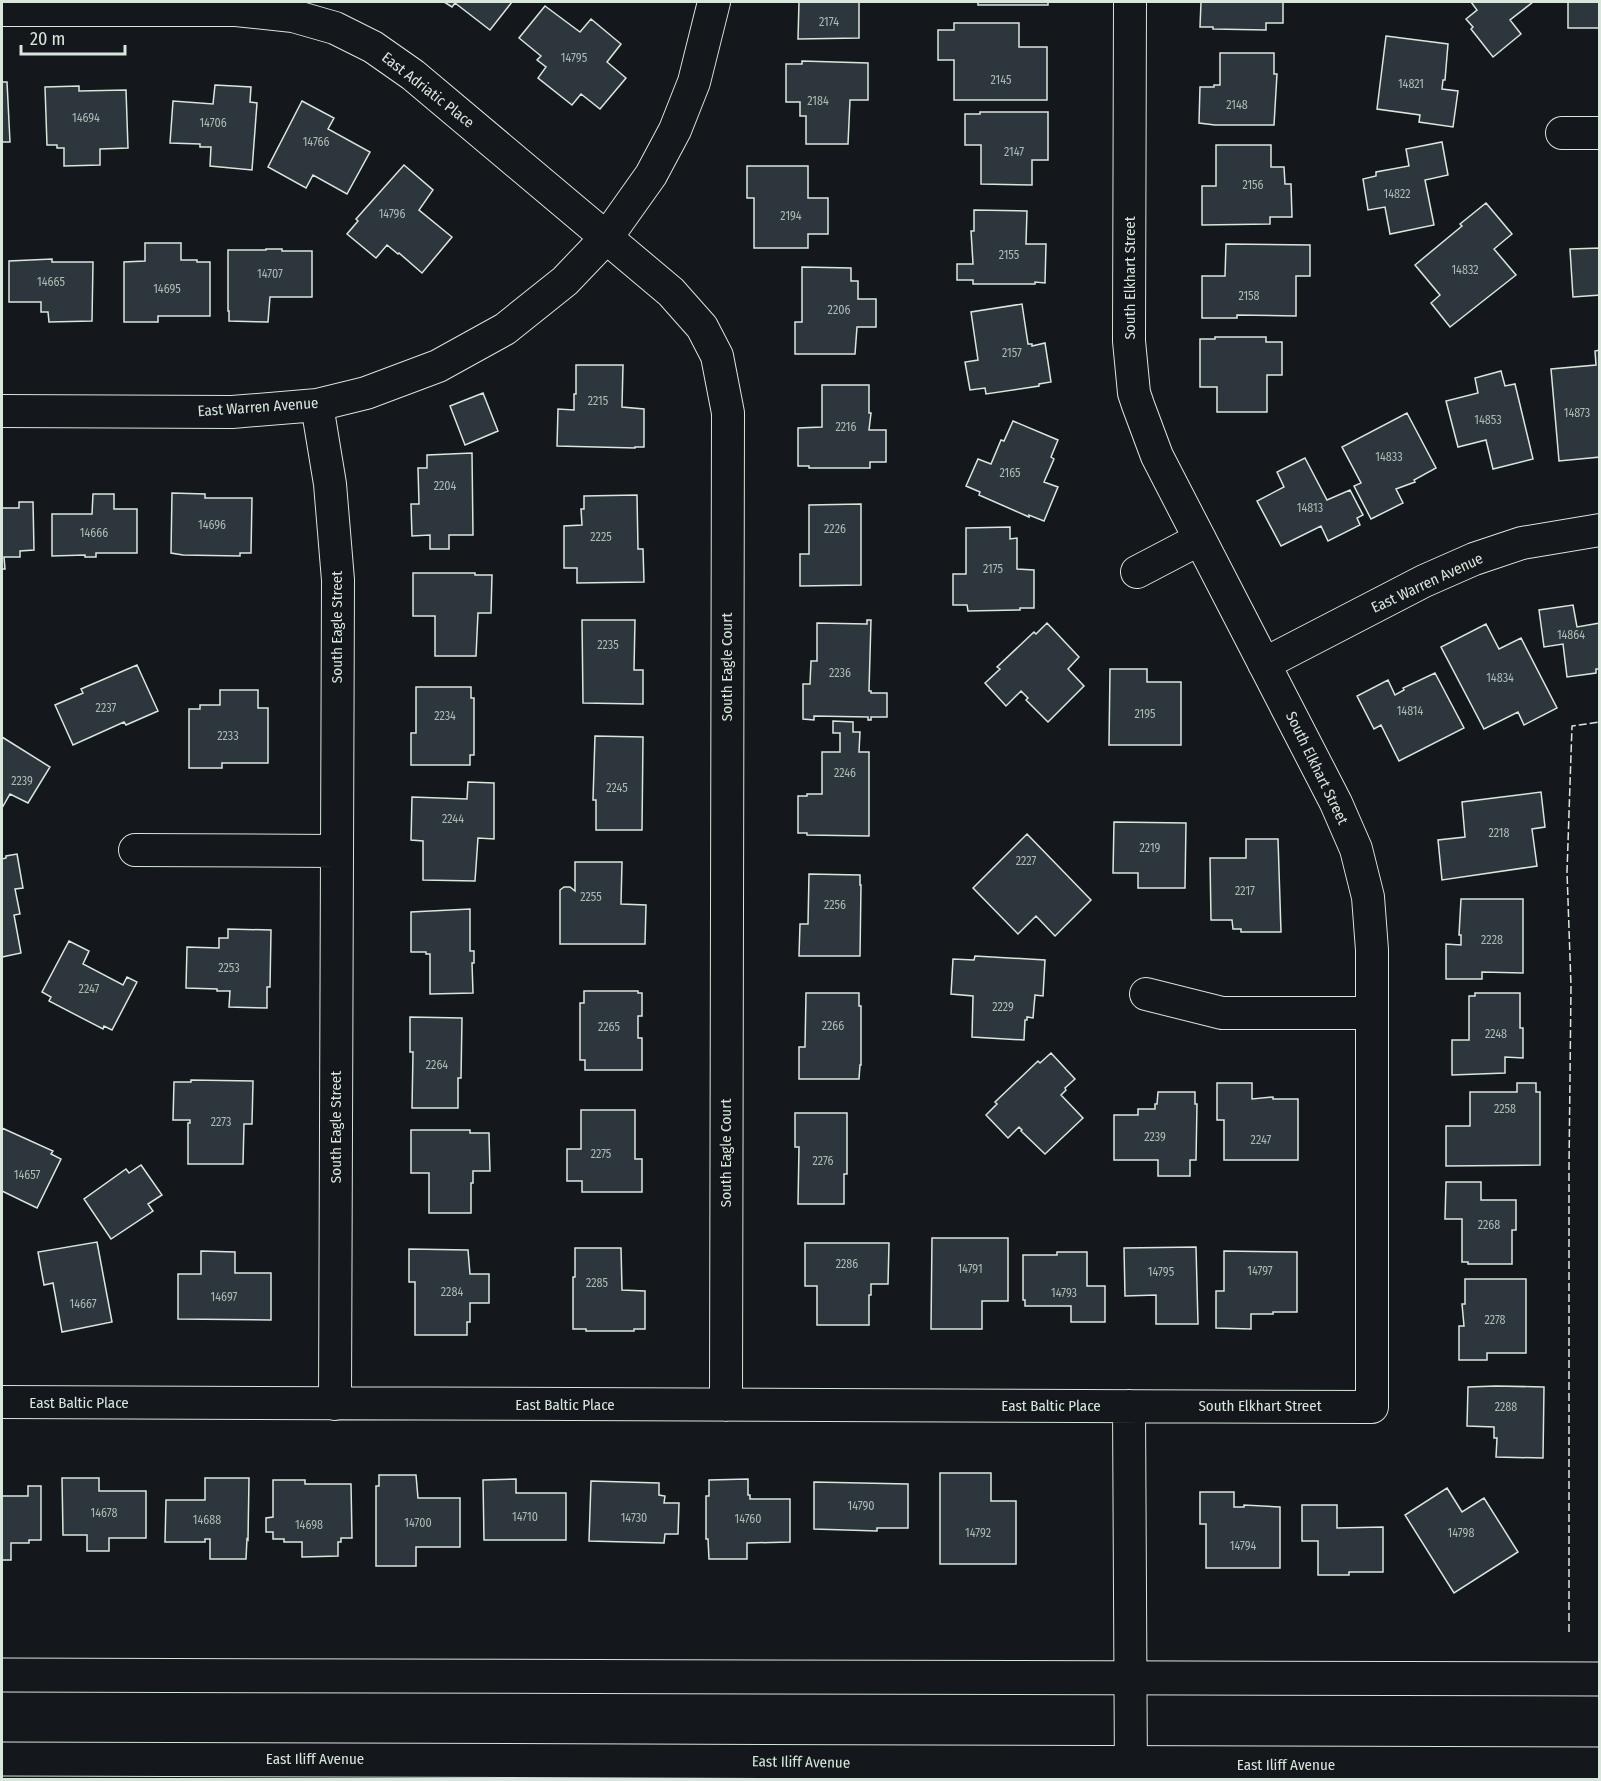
<svg xmlns="http://www.w3.org/2000/svg" width="1601" height="1781" font-family="'Fira Sans Condensed',sans-serif">
  <style>
    .building { fill: #2c363c; stroke: #d8e6dc; stroke-width: 1.5 }
    .lines { fill: none; stroke-linecap: round; stroke-linejoin: round }
    .street-casing { stroke: #d8e6dc; stroke-width: 34 }
    .primary-casing { stroke: #d8e6dc; stroke-width: 35 }
    .street { stroke: #14181c; stroke-width: 32 }
    .primary { stroke: #14181c; stroke-width: 33 }
    .fence { stroke: #d8e6dc; stroke-width: 1.5; stroke-dasharray: 8 3; stroke-linecap: butt }
    .labels { text-anchor: middle; stroke-width: 4.5; stroke-linejoin: round; paint-order: stroke }
    .number-label { font-size: 12px; fill: #adbab4 }
    .street-label { font-size: 15px; fill: #d8e6dc; stroke: #14181c }
  </style>
  <rect width="100%" height="100%" fill="#14181c"/>
  <path class="building" d="M444 2H512L490 30 455 3 452 7Z
    M799 2H859V38L798 39Z
    M978 2H1048V5H978Z
    M1201 2H1283V23H1266V30L1213 29V27H1200Z
    M1471 2H1533L1510 20 1521 34 1493 57 1471 29 1473 27 1466 19 1477 10Z
    M1568 2H1600V28H1568Z
    M545 6 580 32 591 19 621 44 607 62 626 78 600 109 581 94 572 105 538 78 546 67 537 60 541 56 519 38Z
    M954 23H1019V47H1047V100H954V60H938V30H954Z
    M1386 36 1448 44 1445 80H1443L1442 89 1458 91 1453 127 1419 122 1420 115 1377 109Z
    M1220 53H1274V74H1277L1274 125H1215L1199 123 1200 87H1214V85H1220Z
    M802 61 868 63V100H850L848 144H806V116H800V102H786V64H802Z
    M2 82H7L10 142H2Z
    M215 85 251 87 250 102 257 103 252 170 210 166 211 147H200V144L170 143 173 101 213 104Z
    M79 86V91L126 90 128 148 100 149V165L64 166V148H57V145H47L45 87Z
    M302 101 334 118 328 129 370 152 347 194 313 175 306 188 268 167Z
    M980 112H1048V160H1032V185L981 184V145H965V114H980Z
    M1442 142 1448 175 1425 180 1434 225 1390 234 1385 207 1368 210 1363 179 1376 176V172L1409 166 1406 149Z
    M1216 145H1271V167H1284L1285 184H1291L1292 217H1270V224L1202 225V186H1216Z
    M404 165 433 190 419 210 452 237 422 273 399 253 398 254 387 245 376 258 347 234 358 221 356 219Z
    M747 166H808V198H828V234H808V248H754V198H747Z
    M1486 203 1512 234 1494 249 1516 275 1450 327 1431 303 1440 295 1415 265 1462 226 1460 224Z
    M974 210 1027 211 1026 244H1046L1045 283 1035 282V284H973V280H957V264H973L971 231H974Z
    M145 243H181V260H197V262H210V316H158V322H124V262L145 261Z
    M1226 244 1310 245V276H1296V316L1237 315V318H1202V276H1225Z
    M1600 248V295L1573 297 1570 249Z
    M266 249H282V251H312V297H270L268 322 229 321V311H228V250H266Z
    M52 259V262H93L92 321 49 322 48 312H41V302H9V261Z
    M802 267 851 268V281H858V299H876V327H857L855 354H795V322H802Z
    M1022 304 1028 344H1032V346L1045 343 1051 382 1039 384V386L986 394 985 388 970 390 965 362 978 360 971 312Z
    M1215 337H1266V342H1282V375H1267V412H1217V387H1200V339H1215Z
    M1600 350V457L1559 461 1551 369 1596 365 1595 351Z
    M576 365H623L622 407 644 409V447H635V448L557 446 558 409 574 410V394H576Z
    M1501 371 1505 386 1515 384 1533 459 1493 469 1486 440 1458 447 1446 401 1478 393 1475 378Z
    M822 385H869V413H871L869 430H886V462H870V468H809V466H798V428L822 427Z
    M483 393 498 431 465 445 450 406Z
    M1407 413 1436 468 1414 480 1415 482 1396 489 1403 503 1371 519 1354 486 1361 483 1342 447Z
    M1013 421 1058 440 1051 457 1054 459 1044 482 1058 487 1044 521 1029 515V517L979 495 980 492 966 486 978 459 991 464 1001 440 1004 441Z
    M472 453 473 535H449V549H430V535L412 536 411 504H419L418 468H427V455Z
    M1305 458 1327 500 1350 490 1363 515 1357 518 1360 525 1328 541 1321 526 1281 546 1257 501 1284 487 1277 472Z
    M172 493 205 494V498H252L251 553H240V556L183 555 171 553Z
    M93 494H114V509H137V553H96V557H85V555L52 556V514H92Z
    M637 495 638 549H643L644 582 577 583V568H564V526L582 525 581 509H584V496Z
    M19 502H33L34 550 20 551V557H4L5 569H2V508H19Z
    M861 504V585L800 586V554H809V505Z
    M1010 527V539L1017 538V569L1034 570V608H1020V610L968 611 967 605H953V574H966V528Z
    M413 573H475V575H492L491 613H478L476 656H435V616H413Z
    M1573 605 1577 627 1600 623V669H1596V673L1567 677 1563 644 1544 647 1539 610Z
    M582 620H635L634 670H643V704L583 703Z
    M867 620H871L869 691H871V693H887V717H871V720H868V717L814 716V720L803 719V684H810L811 661H817V623L867 624Z
    M1047 623 1079 657 1068 669 1084 686 1048 722 1026 700 1028 698 1021 691 1006 706 985 683 1000 669 997 667 1034 632 1036 634Z
    M1486 624 1499 649 1521 638 1557 708 1524 725 1518 712 1484 729 1441 647Z
    M137 665 158 711 126 725 124 722 73 745 55 705 83 693 81 689Z
    M1110 669H1147V682H1181V745H1109Z
    M1435 673 1464 728 1399 761 1381 725 1374 729 1357 696 1388 680 1395 695 1404 690 1403 688Z
    M416 687H471V698H474V755H470V765H411V733H416Z
    M220 690H258V708H268V763H222V768H189V709H200V705H220Z
    M833 721 853 722V732H860L859 752H869V836L807 835V833H798V796H807V794H822V752H840V733H833Z
    M595 736 643 737 642 830H596V800H593Z
    M2 737 50 767 28 803 10 794 2 808Z
    M468 782 494 783V839L478 838 475 881 423 880V841L411 840 412 797 467 799Z
    M1541 792 1545 827 1532 829 1537 866 1442 880 1438 840 1465 837 1462 802Z
    M1114 822 1186 823 1185 888H1138V873H1113Z
    M1027 834 1091 900 1055 936 1036 916 1018 934 973 888Z
    M1246 839H1278L1281 932H1241V929H1233L1232 920H1211L1210 858H1246Z
    M17 854 23 888 15 889 20 914 14 915 21 953 2 957V859L6 858V856Z
    M575 862H622L621 904 646 905 645 944H560V890L564 887H570L575 891Z
    M809 874 860 875V885H861L860 956H799L800 924H808Z
    M1461 899H1523V973L1482 972V979H1446V944L1461 945V935H1459Z
    M470 909V951H474V963H472L473 993 430 994V954H426V952H411V912Z
    M228 929 271 930 270 987H267V1008L229 1007 230 991H217V989L186 988 187 947 219 948V938H228Z
    M69 941 89 951 83 964 123 985 127 977 137 982 112 1030 104 1026 103 1029 49 1001 51 997 42 992Z
    M975 956 1045 960 1043 996 1035 995 1033 1018 1027 1017V1020H1025L1024 1040 972 1037 973 996 951 994 953 959 974 960Z
    M584 991H638V993H642V1016H638V1038H642V1070H585V1060H580V1003H584Z
    M806 993H859V1006H861V1065H860L859 1079H799V1047H805Z
    M1475 993H1520V1028H1523V1058L1505 1057V1073L1452 1075V1040H1469V996H1475Z
    M410 1017 462 1018 461 1078H458V1108H412L413 1052H410Z
    M1051 1053 1075 1079 1065 1088 1066 1090 1061 1095 1083 1118 1045 1154 1021 1131 1022 1130 1019 1127 1008 1138 986 1115 997 1104 995 1102 1038 1061 1040 1063Z
    M191 1080 253 1081 252 1124H244L243 1164H188V1123H190V1120H173L174 1082H191Z
    M1217 1083H1252V1099L1273 1097V1099H1298V1160H1224V1120H1217Z
    M1517 1083H1536V1092H1540V1165L1446 1166V1126H1470V1092H1517Z
    M1158 1092H1195V1104H1197L1196 1160H1190V1176H1158V1160H1114V1115H1138V1109H1155V1104H1157Z
    M581 1110H635V1159H642V1192H582V1181H567V1149H581Z
    M795 1113H847V1174H844V1204H798L799 1147H795Z
    M2 1128 53 1151 51 1154 61 1159 37 1208 2 1191Z
    M411 1130H470V1133H489L490 1171H473V1183H471V1213H429V1173H411Z
    M141 1165 162 1195 148 1204 153 1211 111 1239 84 1199 126 1169 129 1173Z
    M1446 1182H1481V1200H1516V1230H1512V1264H1468V1262H1462V1219H1445Z
    M932 1238H1008V1301H982V1329H931Z
    M97 1242 112 1322 62 1332 53 1283 44 1285 38 1252Z
    M805 1243H889L888 1284H871V1295H869V1325H817V1286H805Z
    M1196 1247 1198 1324H1156V1295L1125 1296 1124 1248Z
    M575 1248H621L622 1290 645 1291V1329H634V1331H586V1329H573V1277H575Z
    M409 1249 468 1250 470 1274H489V1303H470V1322H467V1335H415V1282H409Z
    M201 1251 235 1252V1273H271V1320L178 1319V1274H201Z
    M1224 1251 1297 1252V1312H1273V1314H1251V1329L1216 1328V1291H1224Z
    M1057 1252H1087V1286H1105V1322H1071V1306H1025V1300H1023V1255H1057Z
    M1465 1279H1526V1353H1487V1360H1459V1326H1464L1462 1304H1465Z
    M1496 1386 1544 1387 1543 1458 1496 1457 1497 1438H1494V1427L1467 1426 1468 1387Z
    M940 1473H991V1501H1016V1564H940Z
    M379 1475H416L418 1498H460V1547H416V1566H376V1486H379Z
    M62 1478H99V1491H146V1538H109V1551H87V1535H63Z
    M205 1478H249L248 1540 247 1539 246 1559H210V1539H205V1542H165L166 1500H205Z
    M516 1479V1493H566V1540H484L483 1480Z
    M748 1479V1495H750V1499H790V1542L747 1543V1559H709L708 1539H706V1496H709V1480Z
    M273 1480H305V1484H351L352 1538H341V1542H338V1556L302 1557V1542H284V1539H273V1532H266V1518L273 1517Z
    M591 1481 659 1483V1495L665 1496 664 1503H679L678 1534H665L664 1543 589 1541Z
    M814 1482 908 1484V1528H877V1531L814 1529Z
    M28 1486H41V1540H29V1543H11V1560H2V1496H28Z
    M1447 1488 1462 1512 1484 1498 1518 1552 1454 1593 1405 1515Z
    M1200 1492H1234V1507H1244V1505L1280 1507V1568H1206V1524H1200Z
    M1302 1505H1337V1528L1383 1527V1572H1349V1575H1318V1541H1302Z"/>
  <g class="lines">
    <g class="street-casing">
      <path id="street" d="M2 10H236L293 16 335 28 373 47 413 75 671 292 702 327 717 356 728 413 726 1405
        M1562 133H1600
        M317 405 330 484 338 580 335 1404
        M2 411 232 412 317 405 366 393 438 366 505 329 565 281 607 237 651 175 675 130 694 82 714 2
        M1137 572 1200 539
        M1264 664 1424 581 1474 559 1522 543 1600 530
        M135 850 337 851
        M1146 994 1222 1013H1372
        M2 1402 1372 1407V950L1368 897 1356 849 1336 803 1157 456 1138 405 1134 393 1129 341 1130 2
        M1129 1406 1131 1780"/>
    </g>
    <g class="primary-casing">
      <path id="primary" d="M2 1675 1600 1679
        M2 1759C534 1759 1067 1765 1600 1764"/>
    </g>
    <use href="#street" class="street"/>
    <use href="#primary" class="primary"/>
    <path class="fence" d="M1569 1632V1168L1571 986 1567 872 1572 726 1600 722"/>
  </g>
  <g class="labels">
    <g class="number-label">
      <text x="829" y="26">2174</text>
      <text x="574" y="62">14795</text>
      <text x="1001" y="84">2145</text>
      <text x="1411" y="88">14821</text>
      <text x="818" y="105">2184</text>
      <text x="1237" y="109">2148</text>
      <text x="86" y="122">14694</text>
      <text x="213" y="127">14706</text>
      <text x="316" y="146">14766</text>
      <text x="1014" y="156">2147</text>
      <text x="1253" y="189">2156</text>
      <text x="1397" y="198">14822</text>
      <text x="392" y="218">14796</text>
      <text x="791" y="220">2194</text>
      <text x="1009" y="259">2155</text>
      <text x="1465" y="274">14832</text>
      <text x="270" y="278">14707</text>
      <text x="51" y="286">14665</text>
      <text x="167" y="293">14695</text>
      <text x="1249" y="300">2158</text>
      <text x="839" y="314">2206</text>
      <text x="1012" y="357">2157</text>
      <text x="598" y="405">2215</text>
      <text x="1577" y="417">14873</text>
      <text x="1488" y="424">14853</text>
      <text x="846" y="431">2216</text>
      <text x="1389" y="461">14833</text>
      <text x="1010" y="477">2165</text>
      <text x="445" y="490">2204</text>
      <text x="1310" y="512">14813</text>
      <text x="212" y="529">14696</text>
      <text x="835" y="533">2226</text>
      <text x="94" y="537">14666</text>
      <text x="601" y="541">2225</text>
      <text x="993" y="573">2175</text>
      <text x="1571" y="639">14864</text>
      <text x="608" y="649">2235</text>
      <text x="840" y="677">2236</text>
      <text x="1500" y="682">14834</text>
      <text x="106" y="712">2237</text>
      <text x="1410" y="715">14814</text>
      <text x="1145" y="718">2195</text>
      <text x="445" y="720">2234</text>
      <text x="228" y="740">2233</text>
      <text x="845" y="777">2246</text>
      <text x="22" y="785">2239</text>
      <text x="617" y="792">2245</text>
      <text x="453" y="823">2244</text>
      <text x="1499" y="837">2218</text>
      <text x="1150" y="852">2219</text>
      <text x="1026" y="865">2227</text>
      <text x="1245" y="895">2217</text>
      <text x="591" y="901">2255</text>
      <text x="835" y="909">2256</text>
      <text x="1492" y="944">2228</text>
      <text x="229" y="972">2253</text>
      <text x="89" y="993">2247</text>
      <text x="1003" y="1011">2229</text>
      <text x="833" y="1030">2266</text>
      <text x="609" y="1031">2265</text>
      <text x="1496" y="1038">2248</text>
      <text x="437" y="1069">2264</text>
      <text x="1505" y="1113">2258</text>
      <text x="221" y="1126">2273</text>
      <text x="1155" y="1141">2239</text>
      <text x="1261" y="1144">2247</text>
      <text x="601" y="1158">2275</text>
      <text x="823" y="1165">2276</text>
      <text x="27" y="1179">14657</text>
      <text x="1489" y="1229">2268</text>
      <text x="847" y="1268">2286</text>
      <text x="970" y="1273">14791</text>
      <text x="1260" y="1275">14797</text>
      <text x="1161" y="1276">14795</text>
      <text x="597" y="1287">2285</text>
      <text x="452" y="1296">2284</text>
      <text x="1064" y="1297">14793</text>
      <text x="224" y="1301">14697</text>
      <text x="83" y="1308">14667</text>
      <text x="1495" y="1324">2278</text>
      <text x="1506" y="1411">2288</text>
      <text x="861" y="1510">14790</text>
      <text x="104" y="1517">14678</text>
      <text x="525" y="1521">14710</text>
      <text x="634" y="1522">14730</text>
      <text x="748" y="1523">14760</text>
      <text x="207" y="1524">14688</text>
      <text x="418" y="1527">14700</text>
      <text x="309" y="1529">14698</text>
      <text x="978" y="1537">14792</text>
      <text x="1461" y="1537">14798</text>
      <text x="1243" y="1550">14794</text>
    </g>
    <g class="street-label">
      <text transform="translate(428 90) rotate(38)" y="5">East Adriatic Place</text>
      <text transform="translate(1130 278) rotate(-90)" y="5">South Elkhart Street</text>
      <text transform="translate(258 407) rotate(-4)" y="5">East Warren Avenue</text>
      <text transform="translate(1427 583) rotate(-25)" y="5">East Warren Avenue</text>
      <text transform="translate(337 627) rotate(-90)" y="5">South Eagle Street</text>
      <text transform="translate(727 667) rotate(-90)" y="5">South Eagle Court</text>
      <text transform="translate(1317 768) rotate(64)" y="5">South Elkhart Street</text>
      <text transform="translate(336 1127) rotate(-90)" y="5">South Eagle Street</text>
      <text transform="translate(726 1153) rotate(-90)" y="5">South Eagle Court</text>
      <text x="79" y="1408">East Baltic Place</text>
      <text x="565" y="1410">East Baltic Place</text>
      <text x="1051" y="1411">East Baltic Place</text>
      <text x="1260" y="1411">South Elkhart Street</text>
      <text x="315" y="1764">East Iliff Avenue</text>
      <text transform="translate(801 1762) rotate(1)" y="5">East Iliff Avenue</text>
      <text x="1286" y="1770">East Iliff Avenue</text>
    </g>
  </g>
  <rect width="1601" height="1781" fill="none" stroke="#d8e6dc" stroke-width="6"/>
  <path d="M21 45v9h104v-9" fill="none" stroke="#d8e6dc" stroke-width="3"/>
  <text x="30" y="45" font-size="18" fill="#d8e6dc" stroke="#14181c" stroke-width="4.5" paint-order="stroke">20 m</text>
</svg>
